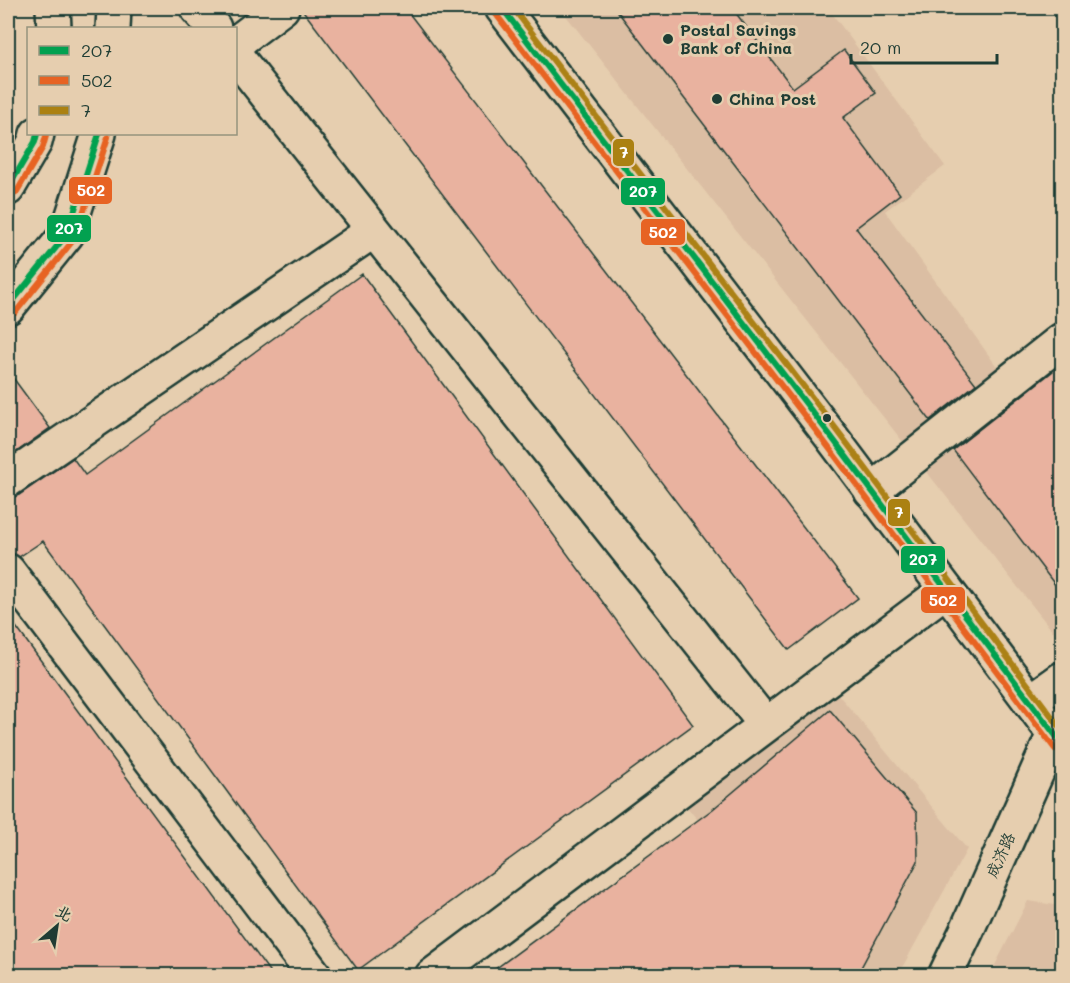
<svg xmlns="http://www.w3.org/2000/svg" width="1070" height="983" font-family="Mali,'LXGW WenKai TC',sans-serif">
  <style>
    .built { fill: #dbbea3 }
    .building { fill: #e9b29f; stroke: #1f3d34; stroke-width: 1.5 }
    .lines { fill: none; stroke-linecap: round; stroke-linejoin: round }
    .minor-casing { stroke: #1f3d34; stroke-width: 38 }
    .major-casing { stroke: #1f3d34; stroke-width: 38 }
    .minor { stroke: #e6ceaf; stroke-width: 33 }
    .major { stroke: #e6ceaf; stroke-width: 33 }
    .bus-1-casing { stroke: #e6ceaf; stroke-width: 10 }
    .bus-2-casing { stroke: #e6ceaf; stroke-width: 10 }
    .bus-3-casing { stroke: #e6ceaf; stroke-width: 10 }
    .bus-1 { stroke: #02a150; stroke-width: 6 }
    .bus-2 { stroke: #e76323; stroke-width: 6 }
    .bus-3 { stroke: #ab8112; stroke-width: 6 }
    .poi-dot { fill: #1f3d34; stroke: #e6ceaf; stroke-width: 2 }
    .labels { text-anchor: middle; stroke-width: 6; stroke-linejoin: round; paint-order: stroke }
    .poi-label { font-size: 16px; font-weight: bold; fill: #1f3d34; stroke: #e6ceaf; text-anchor: start }
    .street-label { font-size: 16px; fill: #1f3d34; stroke: #e6ceaf }
    .line-badge { stroke: #e6ceaf; stroke-width: 2 }
    .badge-label { font-size: 16px; text-anchor: middle; font-weight: bold; fill: #fff }
  </style>
  <rect width="100%" height="100%" fill="#e6ceaf"/>
  <filter id="ink" filterUnits="userSpaceOnUse"><feTurbulence type="fractalNoise" baseFrequency=".0167" numOctaves="2"/><feDisplacementMap in="SourceGraphic" scale="12" xChannelSelector="R" yChannelSelector="G"/><feConvolveMatrix kernelMatrix="1 2 1 2 8 2 1 2 1" color-interpolation-filters="sRGB"/></filter>
  <g filter="url(#ink)">
    <path class="built" d="M560 8H828L945 166 885 211 1013 389 1062 354V643Z
      M837 693 967 849 898 975H829L686 806Z
      M1028 901 1062 906V975H990Z"/>
    <path class="building" d="M301 8H405L858 598 789 650Z
      M615 8H732L793 88 844 50 876 93 843 118 900 194 856 228 976 384 930 420Z
      M362 274 693 725 358 970 43 541 19 557 8 553V498L19 495 73 458 85 475Z
      M1062 364V594L953 450Z
      M8 371 50 428 8 458Z
      M8 616 272 975H8Z
      M830 710 917 813 918 861 857 975H487L713 809Z"/>
    <g class="lines">
      <g class="minor-casing">
        <path id="minor" d="M197 8 214 28
          M236 43 282 8
          M236 56 766 725
          M8 480 373 231
          M871 491 1062 340
          M8 571 315 976
          M1030 702 1062 679
          M432 976 946 590
          M945 976 967 930 1054 734"/>
      </g>
      <g class="major-casing">
        <path id="major" d="M53 8 54 28
          M502 8 830 435 1062 744
          M113 28 114 8
          M8 188 35 142 37 134
          M8 307 67 234 99 134"/>
      </g>
      <use href="#minor" class="minor"/>
      <use href="#major" class="major"/>
      <g class="bus-1-casing">
        <path id="bus-1" d="M502 8 830 435 1062 744
          M8 188 35 142 37 134
          M8 307 67 234 99 134"/>
      </g>
      <g class="bus-2-casing">
        <path id="bus-2" d="M495 13 823 440 1055 749
          M16 193 43 147 46 136
          M15 313 75 238 108 137"/>
      </g>
      <g class="bus-3-casing">
        <path id="bus-3" d="M513 8 837 430 1062 730"/>
      </g>
      <use href="#bus-1" class="bus-1"/>
      <use href="#bus-2" class="bus-2"/>
      <use href="#bus-3" class="bus-3"/>
    </g>
  </g>
  <g class="poi-dot">
    <circle cx="668" cy="39" r="6"/>
    <circle cx="717" cy="99" r="6"/>
    <circle cx="827" cy="418" r="5"/>
  </g>
  <g class="labels">
    <g class="poi-label">
      <text x="680" y="36">Postal Savings<tspan x="680" dy="18">Bank of China</tspan></text>
      <text x="729" y="105">China Post</text>
    </g>
    <g class="street-label">
      <text transform="translate(1000 855) rotate(-66)" y="6">成济路</text>
    </g>
  </g>
  <g class="line-badge">
    <rect x="612" y="138" width="23" height="29" rx="6" fill="#ab8112"/>
    <rect x="68" y="176" width="45" height="29" rx="6" fill="#e76323"/>
    <rect x="620" y="177" width="46" height="29" rx="6" fill="#02a150"/>
    <rect x="46" y="214" width="46" height="29" rx="6" fill="#02a150"/>
    <rect x="640" y="218" width="46" height="28" rx="6" fill="#e76323"/>
    <rect x="887" y="498" width="24" height="29" rx="6" fill="#ab8112"/>
    <rect x="900" y="545" width="46" height="29" rx="6" fill="#02a150"/>
    <rect x="920" y="586" width="46" height="28" rx="6" fill="#e76323"/>
  </g>
  <g class="badge-label">
    <text x="624" y="158">7</text>
    <text x="91" y="196">502</text>
    <text x="643" y="197">207</text>
    <text x="69" y="234">207</text>
    <text x="663" y="238">502</text>
    <text x="899" y="518">7</text>
    <text x="923" y="565">207</text>
    <text x="943" y="606">502</text>
  </g>
  <rect width="1070" height="983" fill="none" stroke="#e6ceaf" stroke-width="30"/>
  <rect x="15" y="15" width="1040" height="953" fill="none" stroke="#1f3d34" stroke-width="2" filter="url(#ink)"/>
  <rect x="27" y="27" width="210" height="108" fill="#e6ceaf" stroke="#96947e" stroke-width="1.5"/>
  <rect x="39" y="46" width="30" height="9" fill="#02a150" stroke="#96947e" stroke-width="1.5"/>
  <text x="81" y="57" font-size="18" fill="#1f3d34">207</text>
  <rect x="39" y="76" width="30" height="9" fill="#e76323" stroke="#96947e" stroke-width="1.5"/>
  <text x="81" y="87" font-size="18" fill="#1f3d34">502</text>
  <rect x="39" y="106" width="30" height="9" fill="#ab8112" stroke="#96947e" stroke-width="1.5"/>
  <text x="81" y="117" font-size="18" fill="#1f3d34">7</text>
  <g transform="translate(57 926) rotate(29)" stroke="#e6ceaf" stroke-width="4.5" paint-order="stroke">
  <path d="M0-4.5L10 22L0 15L-10 22Z" fill="#1f3d34"/>
  <text y="-9" font-size="16" font-weight="bold" text-anchor="middle" fill="#1f3d34">北</text>
  </g>
  <path d="M851 54v9h146v-9" fill="none" stroke="#1f3d34" stroke-width="3"/>
  <text x="860" y="54" font-size="18" fill="#1f3d34" stroke="#e6ceaf" stroke-width="4.5" paint-order="stroke">20 m</text>
</svg>
